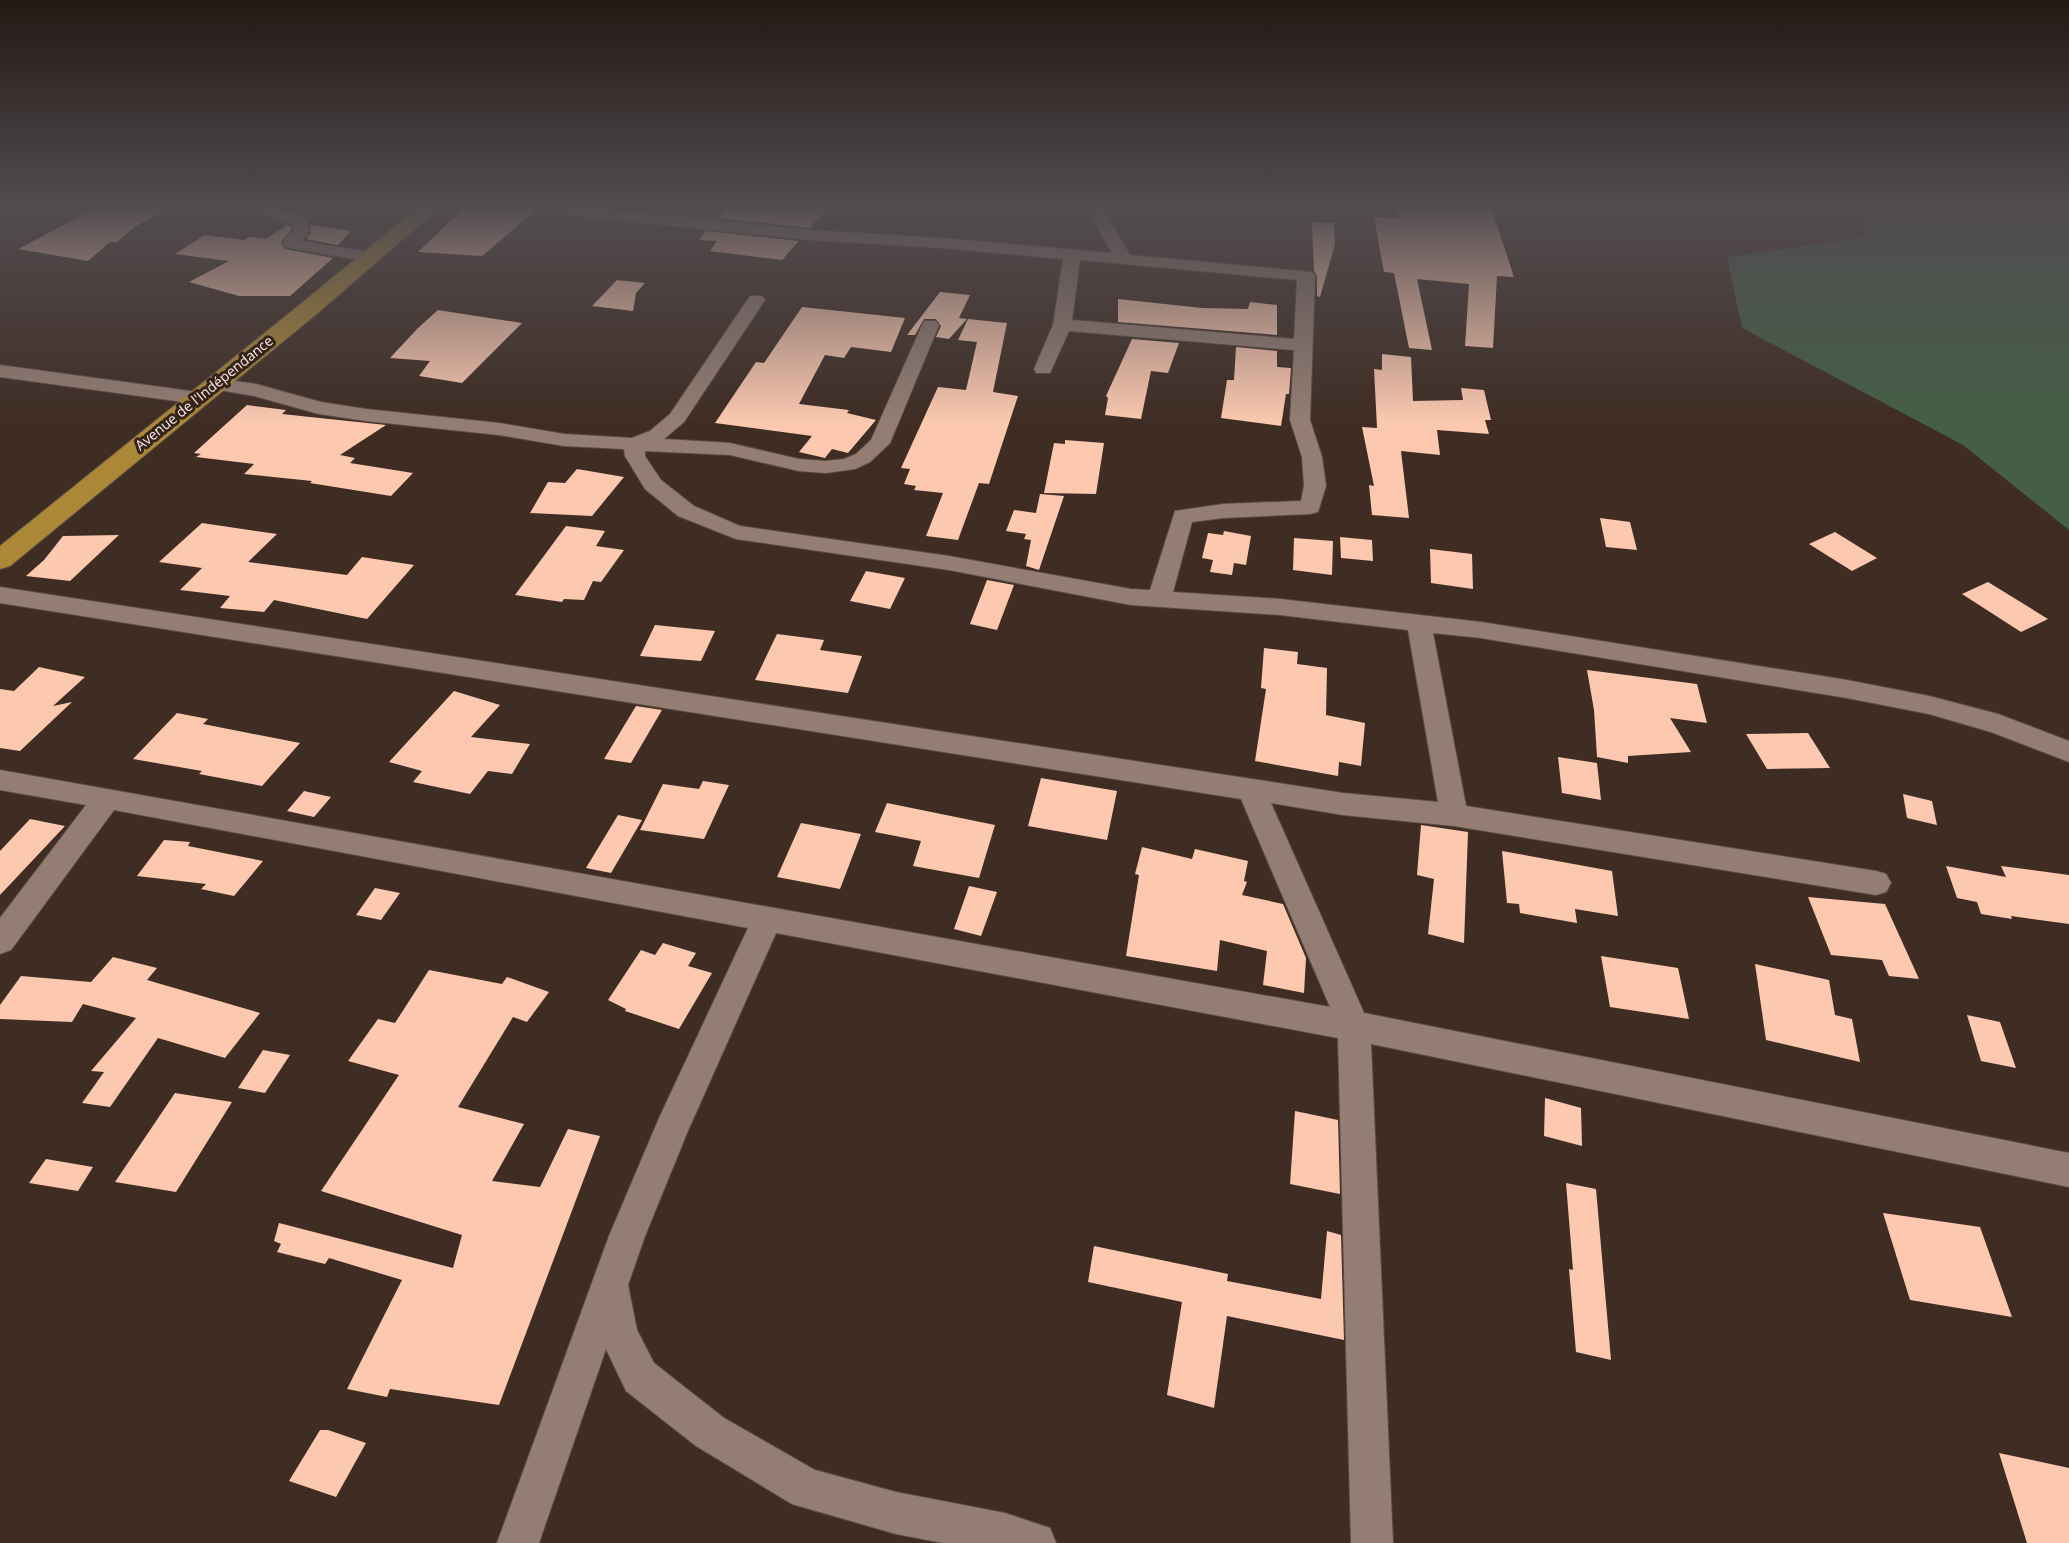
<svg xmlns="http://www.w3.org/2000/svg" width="2069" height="1543" font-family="'Open Sans',sans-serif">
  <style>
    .green { fill: #445f46 }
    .building { fill: #fcc9b0 }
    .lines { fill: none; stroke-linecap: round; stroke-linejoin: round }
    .street-casing { stroke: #5c4c45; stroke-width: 2 }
    .primary-casing { stroke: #5c4c45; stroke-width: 2 }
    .street { fill: #947e74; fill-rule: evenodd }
    .primary { fill: #ab8838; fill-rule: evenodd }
    .labels { text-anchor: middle; stroke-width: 6; stroke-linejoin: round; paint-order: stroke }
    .far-street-label { font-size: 14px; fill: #f6e9e3; stroke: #35231a }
  </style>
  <rect width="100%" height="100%" fill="#3f2d24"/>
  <path class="green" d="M1865 207H2069V530L1963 445 1742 328 1727 257 1863 238Z"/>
  <path class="building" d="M98 207H167L132 229 117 242H110L88 261 18 249Z
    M465 207H528L534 212 482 256 418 252Z
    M730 207H828L810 228 717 218Z
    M1474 207H1491L1514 277 1497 276 1493 348 1465 346 1469 284 1417 279 1432 350 1409 348 1394 273 1384 272 1374 217 1399 218 1398 209 1474 212Z
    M1312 222 1334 223 1335 244 1320 297 1317 296V276L1314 271Z
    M287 225 291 227V230L281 242 285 249 333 258 290 296H239L189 282 229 261 175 254 205 235 244 240 249 237 266 239Z
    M310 225 351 231 338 245 306 239 311 233Z
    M706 231 799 241 782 260 710 251 717 241 699 240Z
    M617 280 645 283 636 293 633 311 592 306Z
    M940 292 970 295 959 318 967 319 949 339 936 337 941 326 936 319H924L915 335H907Z
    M1118 299 1202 308 1248 309 1250 302 1277 305V335L1118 322Z
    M802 307 905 318 891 352 851 347 844 358 825 355 799 404 849 410 847 413 876 420 848 453 832 449 825 458 799 452 812 436 715 423 756 362 764 363Z
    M438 310 522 323 462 383 419 376 430 361 390 358 418 328Z
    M968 319 1007 323 993 392 1018 396 989 484 979 483 958 540 926 536 943 493 914 490 916 486 904 484 910 469 901 468 938 387 966 390 977 342 958 340Z
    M1132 339 1179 343 1168 373 1151 371 1141 419 1105 415 1108 398 1106 396Z
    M1236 347 1277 351V367L1291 368 1289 394H1286L1281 426 1221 418 1227 380H1234Z
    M1382 354 1411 357 1413 401 1463 400 1461 388 1484 390 1491 420H1485L1489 434 1437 430 1440 455 1401 451 1409 518 1372 515 1369 485 1374 486 1362 427 1377 428 1374 369 1382 370Z
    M247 405 286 410 282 414 386 425 340 455 355 458 350 463 413 473 391 496 310 483 312 481 244 474 254 464 196 457 201 454 194 453Z
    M1065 440 1104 443 1096 494 1044 493 1054 443 1065 444Z
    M577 469 624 477 592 516 530 513 548 482 565 483Z
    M1040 494 1064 496 1039 570 1026 566 1031 540 1024 539 1026 534 1006 531 1014 510 1036 513Z
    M1600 518 1630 522 1637 550 1606 547Z
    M202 523 277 534 248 562 347 575 362 557 414 565 367 619 274 600 264 612 220 608 230 596 180 590 202 568 159 562Z
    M566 526 605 531 596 546 624 550 601 582 593 581 584 600 564 599 562 602 515 595Z
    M1224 531 1251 536 1246 565 1234 563 1232 575 1210 572 1213 560 1202 558 1208 533 1223 535Z
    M1835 532 1877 558 1852 571 1809 544Z
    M119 535 70 581 26 576 44 560 63 536Z
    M1340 537 1372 540 1373 561 1341 558Z
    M1294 538 1333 541 1332 575 1293 570Z
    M1430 549 1472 554 1473 589 1431 583Z
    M866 571 905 578 890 609 850 601Z
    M987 580 1014 585 997 630 970 624Z
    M1988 582 2048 619 2021 632 1962 594Z
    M655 625 715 631 701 661 640 656Z
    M777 634 824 640 820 650 862 656 848 693 755 680Z
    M1264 648 1298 652 1297 664 1327 668 1326 715 1365 723 1361 766 1339 762 1338 776 1255 761 1266 689 1261 688Z
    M39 667 85 677 53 706 72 702 20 751 0 748V689L14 691Z
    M1587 670 1697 684 1707 723 1670 718 1691 752 1628 756V763L1597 757 1594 710Z
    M454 691 500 705 471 737 530 744 512 774 488 771 470 794 413 782 422 771 389 762Z
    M636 706 662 710 631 763 604 759Z
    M177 713 208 719 203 724 300 743 262 786 199 774 202 771 133 759Z
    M1808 733 1830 768 1767 769 1746 734Z
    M1558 757 1597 763 1601 800 1562 793Z
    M1041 778 1117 791 1107 840 1028 826Z
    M703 781 729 785 704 839 640 830 663 784 699 789Z
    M304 791 331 797 314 817 287 811Z
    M1903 794 1932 801 1937 825 1907 818Z
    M887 803 995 825 979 878 913 866 921 841 875 832Z
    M618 815 642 820 611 873 586 868Z
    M30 819 65 826 0 895V851Z
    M801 823 861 834 840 889 777 877Z
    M1421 825 1468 832 1464 943 1428 934 1434 879 1417 875Z
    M164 840 190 842 188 846 263 861 234 896 201 889 206 884 137 876Z
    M1142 847 1192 859 1195 849 1248 861 1244 881 1247 882 1242 895 1283 904 1306 958 1304 993 1263 985 1267 951 1220 940 1217 971 1126 956 1139 875 1135 874Z
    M1502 851 1612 871 1618 916 1575 909 1577 923 1520 913 1519 904 1507 903Z
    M1946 866 2006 877 2001 866 2069 875V924L2011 916 2012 919 1981 914 1977 902 1957 898Z
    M969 886 997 892 981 936 954 929Z
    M375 888 400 893 381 920 356 915Z
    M1808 897 1885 904 1919 979 1889 976 1882 960 1831 955Z
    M663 943 696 953 688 966 712 973 679 1029 625 1011 626 1009 608 1000 641 950 655 955Z
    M1601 956 1678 968 1689 1019 1610 1007Z
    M113 957 157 968 147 980 260 1013 225 1058 158 1038 110 1107 82 1103 104 1072 91 1071 136 1018 83 1004 72 1022 0 1019V1005L21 976 91 982Z
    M1755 964 1829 980 1835 1015 1852 1019 1860 1062 1766 1040Z
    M429 970 502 984 507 977 549 992 527 1022 513 1017 458 1107 524 1124 492 1181 540 1187 568 1129 600 1136 499 1405 390 1389 387 1397 347 1389 402 1280 329 1258 325 1264 277 1252 281 1244 274 1241 279 1223 453 1268 462 1235 321 1191 399 1075 348 1061 378 1019 395 1023Z
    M1967 1015 2000 1022 2016 1068 1981 1061Z
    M263 1050 290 1055 265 1093 238 1088Z
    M175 1093 232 1102 176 1192 115 1182Z
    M1545 1098 1581 1108 1582 1146 1544 1136Z
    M1295 1111 1338 1120 1340 1194 1290 1184Z
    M46 1159 93 1167 78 1191 29 1183Z
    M1566 1183 1596 1189 1611 1360 1576 1352 1569 1269 1573 1270Z
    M1883 1213 1980 1227 2012 1317 1910 1300Z
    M1327 1231 1341 1235 1344 1340 1227 1316 1214 1408 1167 1395 1182 1302 1088 1282 1094 1246 1228 1274 1227 1281 1321 1299Z
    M320 1430H328L366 1443 336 1497 289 1481Z
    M1999 1453 2069 1468V1543H2027Z"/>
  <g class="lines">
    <g class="street-casing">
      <path id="street" d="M250 207C271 206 289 209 307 220L309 233 301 241 370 252 378 257 370 262 285 247 283 241 293 231V225L252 210Z
        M530 207H582L811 230 942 238 1112 253 1086 207H1102L1130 255 1312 272 1315 276 1310 420 1322 457 1326 486 1318 512 1310 514 1223 518 1192 522 1173 592 1280 599 1481 622 1847 680 1929 696 1998 714 2069 741V762L1991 732 1929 714 1847 698 1481 638 1433 633 1466 806 1876 871 1886 874 1891 883 1886 892 1876 895 1454 826 1343 815 1271 803 1364 1013 2069 1153V1187L1371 1044 1393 1543H1351L1338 1038 776 933 687 1133 645 1236 628 1285 637 1330 654 1363 724 1418 815 1470 896 1492 1005 1513 1050 1528 1056 1543H943L896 1534 792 1504 696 1446 626 1391 606 1349 539 1543H497L609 1236 660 1116 748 928 114 810 11 950 0 954V918L86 805 0 790V770L1330 1007 1241 799 0 603V587L1343 793 1438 802 1408 630 1280 615 1131 605 949 570 736 539 678 516 645 489 625 456 624 449 564 446 499 435 366 421 319 414 254 396 208 388 205 384 208 380 215 378 256 384 321 402 366 409 499 423 564 434 632 438 650 431 670 414 750 296H762L765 300 684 422 664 439 730 443 799 459 826 461 844 459 856 454 871 440 924 321H936L939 325 890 443 870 462 855 469 826 473 799 471 730 455 645 451V456L661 480 694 506 740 526 949 556 1131 589 1150 590 1175 511 1223 504 1301 501 1304 486 1302 457 1290 420 1294 350 1069 331 1050 373H1036L1034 369 1053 325 1063 259 942 248 811 240 538 212ZM1080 260 1297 280 1294 339 1072 320Z
        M0 365 198 392 205 394 208 398 205 402 198 404 0 377Z"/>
    </g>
    <g class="primary-casing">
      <path id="primary" d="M419 207H440L319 312 10 566 0 569V546L303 302Z"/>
    </g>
    <use href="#street" class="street"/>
    <use href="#primary" class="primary"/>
  </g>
  <linearGradient id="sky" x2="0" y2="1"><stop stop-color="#231914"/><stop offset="0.49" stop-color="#524c50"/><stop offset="1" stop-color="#524c50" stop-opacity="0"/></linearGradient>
  <rect width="2069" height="423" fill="url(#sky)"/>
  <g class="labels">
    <g class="far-street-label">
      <text transform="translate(204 393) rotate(-39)" y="5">Avenue de l'Indépendance</text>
    </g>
  </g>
</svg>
